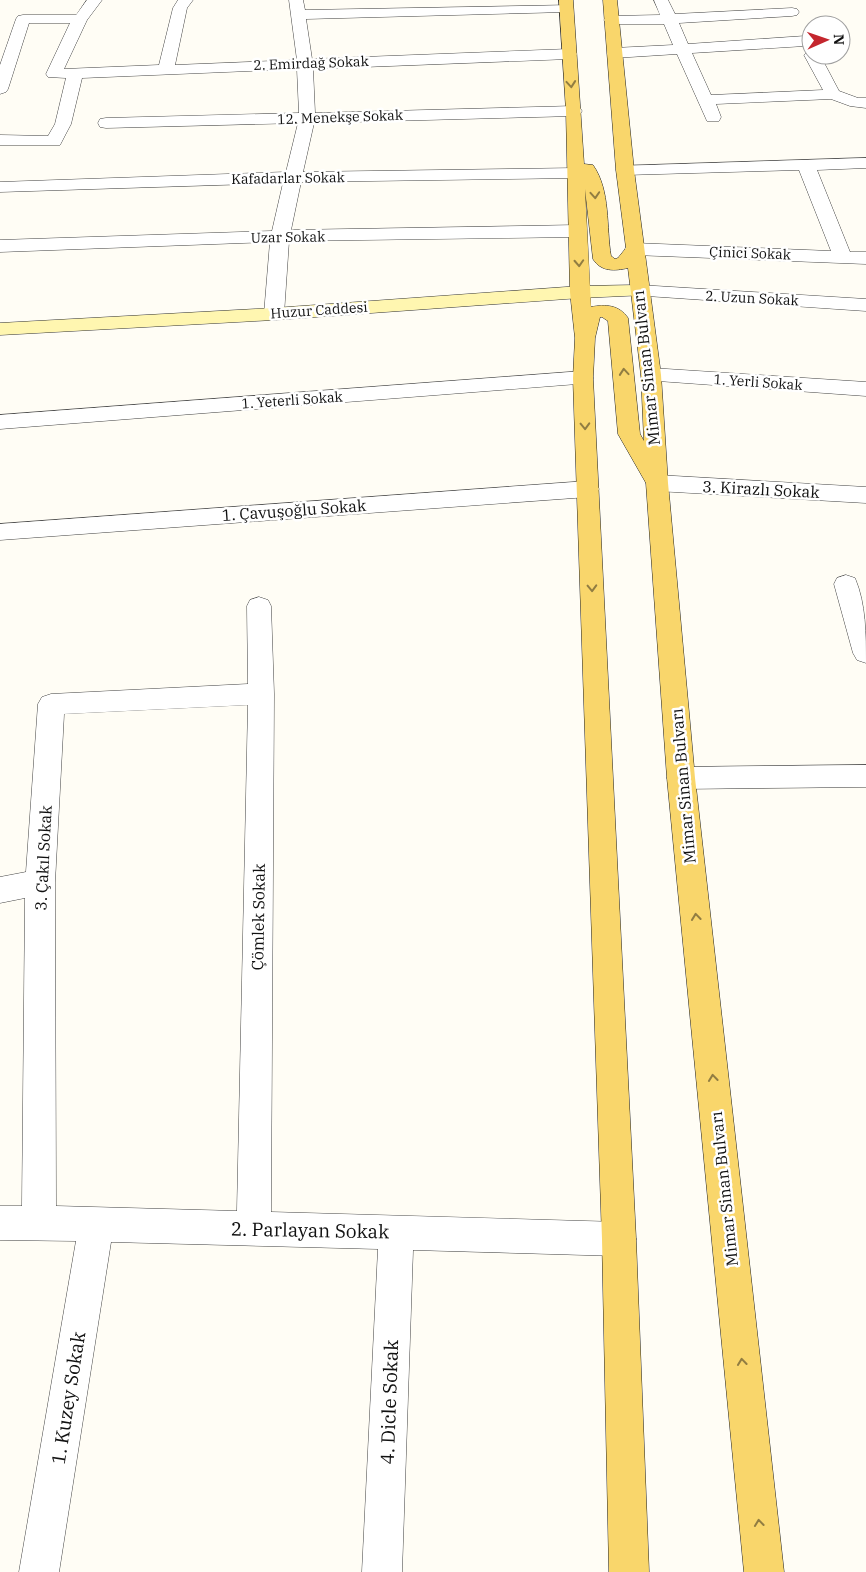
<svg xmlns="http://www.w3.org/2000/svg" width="866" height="1572" font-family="'IBM Plex Serif',serif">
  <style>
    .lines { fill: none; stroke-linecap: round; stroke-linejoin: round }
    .minor-casing { stroke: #444; stroke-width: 1 }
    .secondary-casing { stroke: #333; stroke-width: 1 }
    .primary-casing { stroke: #222; stroke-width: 1 }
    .minor { fill: #fff; fill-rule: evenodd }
    .secondary { fill: #fff6b0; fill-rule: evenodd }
    .primary { fill: #f9d66b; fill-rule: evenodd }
    .oneway { stroke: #917d42 }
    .labels { text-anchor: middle; stroke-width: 5; stroke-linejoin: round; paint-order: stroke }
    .far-street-label { font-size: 14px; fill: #111; stroke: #fff }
    .street-label { font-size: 16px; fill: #111; stroke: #fff }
    .near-street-label { font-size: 19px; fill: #111; stroke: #fff }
  </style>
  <rect width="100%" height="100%" fill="#fffdf5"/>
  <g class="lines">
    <g class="minor-casing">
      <path id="minor" d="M87 0H102L87 20 64 69 159 65 173 8 178 0H193L187 8 175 65 297 60 289 0H303L305 10 571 5 573 8 571 11 566 12 306 19 312 59 569 49 574 51 577 54 574 57 569 59 313 69 315 113 574 106 580 108 582 111 580 114 574 116 314 123 303 172 576 168 582 169 585 173 582 177 576 178 301 182 291 230 577 225 584 227 586 231 584 235 577 237 289 241 284 314 281 318 274 320 267 318 264 314 270 242 0 252V240L272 231 283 183 0 192V182L286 172 298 123 106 128 100 127 98 123 100 119 106 118 299 113 297 69 82 78 71 124 60 145H0V135L48 136 55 124 66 78 48 77 46 74 70 23H29L8 89 6 92 0 94V65L16 19 18 16 23 15H76Z
        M654 0H668L675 14 792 8 797 9 799 12 797 15 792 16 679 23 688 44 805 36 811 39 810 44 805 46 692 53 711 95 823 90 804 55 807 52 811 51V55H820L839 91 858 98H866V108L850 106 831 99 716 104 721 117 719 121H707L677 54 614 58 609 56 606 53 609 50 614 48 673 45 664 24H611L606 23 604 20 606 17 611 16 660 15Z
        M866 158V168L817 170 850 252H866V264L634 255 627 253 625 249 627 245 634 243 831 251 799 170 625 175 619 174 616 170 619 166Z
        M639 285 866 299V311L632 295 629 291 632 287Z
        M651 368 866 382V396L644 380 641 375 644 370Z
        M583 371 590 373 593 378 590 383 0 429V415Z
        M657 475 866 487V503L657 491 649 488 646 483 649 478Z
        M588 481 596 484 599 489 596 494 588 497 0 540V524Z
        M846 575 855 578C866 604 866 634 866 663L857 660 853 653 834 584 837 578Z
        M259 597 268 600 271 606 274 694 271 1212 619 1222 631 1227 636 1239 631 1251 619 1256 413 1250 402 1572H362L378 1249 111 1242 59 1572H19L76 1241 0 1240V1206H22L25 898 0 903V877L26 872 38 704 42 697 51 694 248 684 247 606 250 600ZM248 705 237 1211 56 1206 55 882 64 714Z
        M866 765V787L681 789 671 786 667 778 671 770 681 767Z"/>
    </g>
    <g class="secondary-casing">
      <path id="secondary" d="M639 285 646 287 649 291 646 295 580 298 274 320 0 335V323L274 308 580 286Z"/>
    </g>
    <g class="primary-casing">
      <path id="primary" d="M559 0H573L584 164 593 165C611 191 606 227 611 256L615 259 618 258 626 248 616 170 603 0H617L634 170 661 375 668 483 695 778 784 1572H744L667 778 646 483 618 434 608 321 602 317H600L595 338 593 378 636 1239 649 1572H609L602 1239 573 378 575 338 570 292 566 111ZM585 189 593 259C601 272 615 271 628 268L641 375 644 441 640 434 628 318C619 305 606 304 591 307Z"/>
    </g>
    <use href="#minor" class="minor"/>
    <use href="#secondary" class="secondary"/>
    <use href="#primary" class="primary"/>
  </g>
  <defs><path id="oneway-chevron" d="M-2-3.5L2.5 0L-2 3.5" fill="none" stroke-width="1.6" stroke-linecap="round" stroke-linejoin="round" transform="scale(1.25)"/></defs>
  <g class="oneway">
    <use href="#oneway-chevron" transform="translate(571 84) rotate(85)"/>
    <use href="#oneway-chevron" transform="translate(595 195) rotate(86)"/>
    <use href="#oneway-chevron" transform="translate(579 263) rotate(87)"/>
    <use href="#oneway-chevron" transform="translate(624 372) rotate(-95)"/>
    <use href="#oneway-chevron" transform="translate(585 426) rotate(88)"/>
    <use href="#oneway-chevron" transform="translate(592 588) rotate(88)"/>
    <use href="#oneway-chevron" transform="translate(696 917) rotate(-96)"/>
    <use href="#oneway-chevron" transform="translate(713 1078) rotate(-96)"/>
    <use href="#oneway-chevron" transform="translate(742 1362) rotate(-96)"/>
    <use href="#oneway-chevron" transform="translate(759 1523) rotate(-96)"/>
  </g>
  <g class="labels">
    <g class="far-street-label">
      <text transform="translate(311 63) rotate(-2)" y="5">2. Emirdağ Sokak</text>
      <text transform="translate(340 117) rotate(-2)" y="5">12. Menekşe Sokak</text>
      <text transform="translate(288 178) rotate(-1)" y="5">Kafadarlar Sokak</text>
      <text transform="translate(288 237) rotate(-1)" y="5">Uzar Sokak</text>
      <text transform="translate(750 253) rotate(2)" y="5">Çinici Sokak</text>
      <text transform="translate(752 298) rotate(3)" y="5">2. Uzun Sokak</text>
      <text transform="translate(319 310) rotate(-4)" y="5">Huzur Caddesi</text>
      <text transform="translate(758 382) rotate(4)" y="5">1. Yerli Sokak</text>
      <text transform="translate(292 400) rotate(-4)" y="5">1. Yeterli Sokak</text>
    </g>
    <g class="street-label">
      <text transform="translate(646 368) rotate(-96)" y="6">Mimar Sinan Bulvarı</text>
      <text transform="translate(761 489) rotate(3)" y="6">3. Kirazlı Sokak</text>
      <text transform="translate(294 510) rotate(-4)" y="6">1. Çavuşoğlu Sokak</text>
      <text transform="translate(683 786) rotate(-95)" y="6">Mimar Sinan Bulvarı</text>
      <text transform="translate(43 858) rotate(-87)" y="6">3. Çakıl Sokak</text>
      <text transform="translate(258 917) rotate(-89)" y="6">Çömlek Sokak</text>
      <text transform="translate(724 1189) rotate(-96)" y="6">Mimar Sinan Bulvarı</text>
    </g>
    <g class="near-street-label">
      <text transform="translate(310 1230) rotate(1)" y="7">2. Parlayan Sokak</text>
      <text transform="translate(68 1398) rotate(-81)" y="7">1. Kuzey Sokak</text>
      <text transform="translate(389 1402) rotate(-88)" y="7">4. Dicle Sokak</text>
    </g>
  </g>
  <g transform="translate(826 40) rotate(88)"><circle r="24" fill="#ffffff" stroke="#a0a0a0"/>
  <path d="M0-4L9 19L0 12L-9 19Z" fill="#c4262e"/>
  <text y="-8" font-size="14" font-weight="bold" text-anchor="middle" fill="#111111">N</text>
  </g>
</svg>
